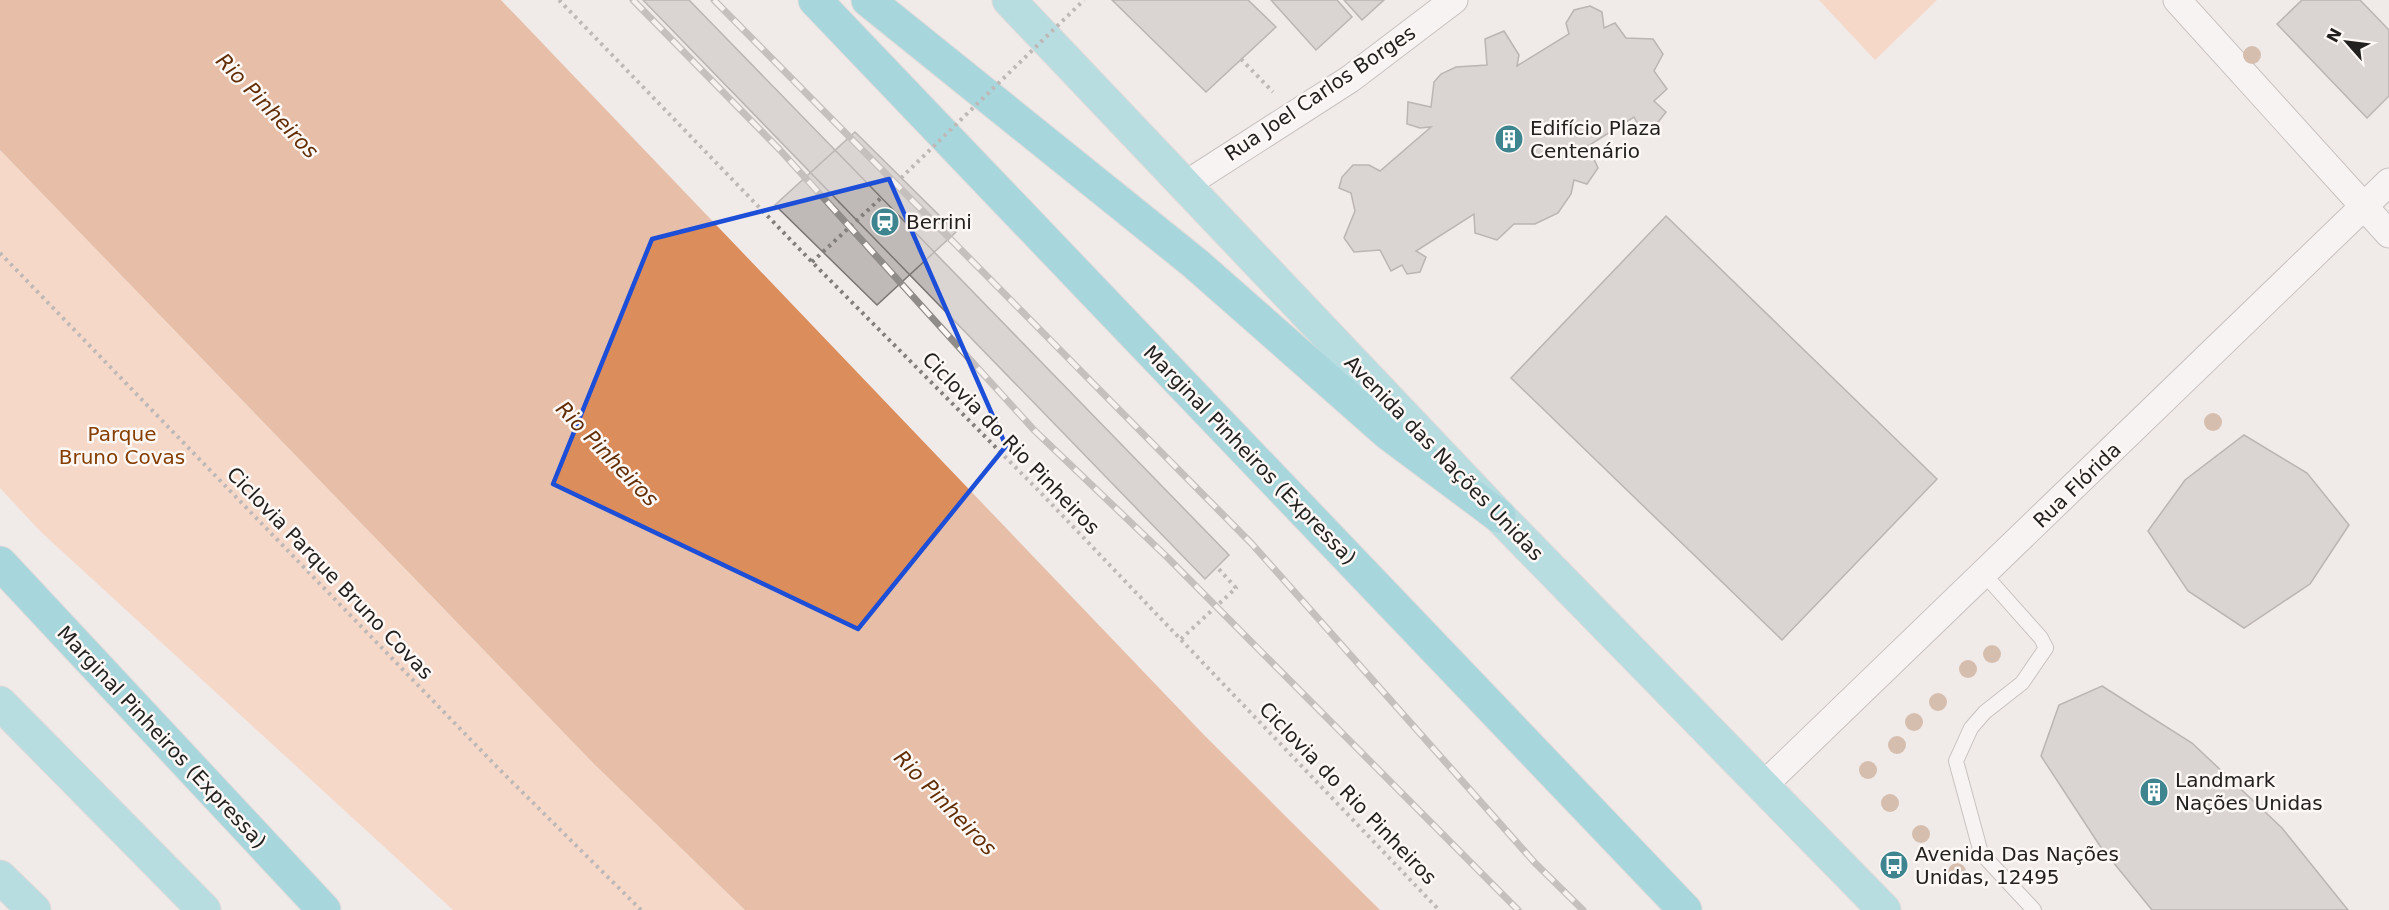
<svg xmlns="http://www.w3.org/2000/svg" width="2389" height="910" font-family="'DejaVu Sans',sans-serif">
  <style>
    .green { fill: #fbc4a3 }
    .water { fill: #db8d5c }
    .building { fill: #bfbab8; stroke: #7a7573; stroke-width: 1.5 }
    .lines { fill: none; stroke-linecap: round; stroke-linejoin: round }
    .service-casing { stroke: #979390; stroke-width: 16 }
    .minor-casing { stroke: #979390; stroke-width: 29 }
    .trunk-casing { stroke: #cacac9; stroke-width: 35 }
    .motorway-casing { stroke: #cacac9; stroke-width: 35 }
    .path { stroke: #827e7c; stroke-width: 4; stroke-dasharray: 3 4.5; stroke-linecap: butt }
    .service { stroke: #fff; stroke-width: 14 }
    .minor { stroke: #fff; stroke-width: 27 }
    .trunk { stroke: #72ceda; stroke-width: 33 }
    .motorway { stroke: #4ec1d1; stroke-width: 33 }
    .rail-casing { stroke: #908c8a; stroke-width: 7 }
    .rail { stroke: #fdf8f5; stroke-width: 4.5; stroke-dasharray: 14; stroke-linecap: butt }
    .path-bridge { stroke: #827e7c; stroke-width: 4; stroke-dasharray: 3 4.5; stroke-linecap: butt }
    .tree { fill: #b58b68 }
    .marked { fill: none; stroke: #1d4ed8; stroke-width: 4.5; stroke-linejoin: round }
    .labels { text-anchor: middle; stroke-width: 5; stroke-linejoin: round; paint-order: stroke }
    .street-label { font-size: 20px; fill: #232120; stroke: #fdf8f5 }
    .poi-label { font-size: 20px; fill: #232120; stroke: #fdf8f5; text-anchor: start }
    .park-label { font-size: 20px; fill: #853d00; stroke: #fdf8f5 }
    .water-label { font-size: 21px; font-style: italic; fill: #602d06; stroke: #fdf8f5 }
  </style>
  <rect width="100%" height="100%" fill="#f0eae8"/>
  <path class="green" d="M1819 0H1937L1875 60Z
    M0 150 594 764 745 910H453L41 532 0 488Z"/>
  <path class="water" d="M0 0H501L1205 736 1380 910H745L594 764 0 150Z"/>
  <path class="building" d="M643 0H689L1229 555 1205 579Z
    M1112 0H1248L1276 27 1206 92Z
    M1271 0H1337L1352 17 1316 50Z
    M1344 0H1384L1362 20Z
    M2302 0H2360L2389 30V96L2367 118 2277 24Z
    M1590 6 1602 12 1604 28 1615 23 1626 38 1653 39 1663 54 1654 71 1667 89 1654 101 1666 112 1655 126 1640 128 1634 117 1583 149 1592 155 1598 168 1587 184 1574 180 1571 194 1558 213 1535 224H1514L1497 240 1475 233 1474 214 1416 251 1426 257 1420 272 1407 274 1402 265 1391 271 1380 250 1354 252 1344 238 1355 211 1351 193 1339 188 1342 177 1353 165H1369L1380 171 1431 127 1420 128 1407 124 1408 102 1431 107 1434 82 1441 74 1456 67 1487 65 1485 39 1504 31 1519 55 1517 66 1569 34 1566 23 1574 10Z
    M855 132 956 232 877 305 775 205Z
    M1666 216 1937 479 1782 640 1511 378Z
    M2244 435 2307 473 2349 525 2310 584 2244 628 2188 591 2148 531 2185 480Z
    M2102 686 2192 743 2282 828 2348 910H2152L2100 846 2041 756 2059 705Z"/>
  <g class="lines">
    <g class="service-casing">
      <path id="service" d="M1984 574 2041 638 2046 648 2022 683 1985 712 1971 728 1956 761 1981 853 2034 910"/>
    </g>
    <g class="minor-casing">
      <path id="minor" d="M2177 0 2389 234
        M1185 185 1350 79 1454 0
        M1763 786 2389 182"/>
    </g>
    <g class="trunk-casing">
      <path id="trunk" d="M1009 0 1499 516 1884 910
        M0 703 204 910
        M0 877 34 910"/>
    </g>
    <g class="motorway-casing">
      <path id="motorway" d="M815 0 1685 910
        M868 0 1196 264 1389 434 1499 516
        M0 563 324 910"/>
    </g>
    <path class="path" d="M559 0 812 262 1039 491 1439 910
      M1241 59 1273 92
      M0 253 500 770 641 910
      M812 262 881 198
      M1181 639 1236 588 1217 567"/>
    <use href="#service" class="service"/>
    <use href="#minor" class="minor"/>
    <use href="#trunk" class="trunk"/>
    <use href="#motorway" class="motorway"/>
    <g class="rail-casing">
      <path id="rail" d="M633 0 780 150 1034 430 1168 558 1518 910
        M714 0 1252 544 1535 863 1583 910"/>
    </g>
    <use href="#rail" class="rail"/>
    <path class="path-bridge" d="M901 178 1084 0"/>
  </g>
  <g class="tree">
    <circle cx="2252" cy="55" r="9"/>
    <circle cx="2213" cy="422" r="9"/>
    <circle cx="1992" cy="654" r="9"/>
    <circle cx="1968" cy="669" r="9"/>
    <circle cx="1938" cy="702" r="9"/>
    <circle cx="1914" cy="722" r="9"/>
    <circle cx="1897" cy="745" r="9"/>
    <circle cx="1868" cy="770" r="9"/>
    <circle cx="1890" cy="803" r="9"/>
    <circle cx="1921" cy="834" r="9"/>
    <circle cx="1957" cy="872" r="9"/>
  </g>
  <path d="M0 0H2389V910H0ZM889 179 1006 446 858 629 553 484 652 239Z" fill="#f0eae8" fill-opacity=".55" fill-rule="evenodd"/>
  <path class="marked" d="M889 179 1006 446 858 629 553 484 652 239Z"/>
  <defs>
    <g id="building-disc" transform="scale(1.5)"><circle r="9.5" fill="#3f858f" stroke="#fdf8f5"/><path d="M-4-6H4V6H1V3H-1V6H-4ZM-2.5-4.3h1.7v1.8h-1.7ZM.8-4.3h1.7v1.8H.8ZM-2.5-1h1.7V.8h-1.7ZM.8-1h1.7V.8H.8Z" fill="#fff"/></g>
    <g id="station-disc" transform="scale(1.5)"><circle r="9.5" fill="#3f858f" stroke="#fdf8f5"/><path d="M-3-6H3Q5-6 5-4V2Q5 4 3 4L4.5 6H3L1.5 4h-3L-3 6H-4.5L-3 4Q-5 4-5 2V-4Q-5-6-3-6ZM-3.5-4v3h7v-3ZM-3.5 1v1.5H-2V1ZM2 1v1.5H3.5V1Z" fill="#fff"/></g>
    <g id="bus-disc" transform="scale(1.5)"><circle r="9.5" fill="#3f858f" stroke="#fdf8f5"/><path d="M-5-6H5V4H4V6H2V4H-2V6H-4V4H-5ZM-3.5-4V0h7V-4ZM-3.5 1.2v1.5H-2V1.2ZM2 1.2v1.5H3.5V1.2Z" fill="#fff"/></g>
  </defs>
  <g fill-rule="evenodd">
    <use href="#building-disc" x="1509" y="139"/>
    <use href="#station-disc" x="885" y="222"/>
    <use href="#building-disc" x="2154" y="792"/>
    <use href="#bus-disc" x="1894" y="865"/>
  </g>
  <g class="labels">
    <g class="street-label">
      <text transform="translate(1320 93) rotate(-34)" y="7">Rua Joel Carlos Borges</text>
      <text transform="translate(1011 443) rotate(46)" y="7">Ciclovia do Rio Pinheiros</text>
      <text transform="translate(1250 455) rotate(46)" y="7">Marginal Pinheiros (Expressa)</text>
      <text transform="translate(1444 458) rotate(46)" y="7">Avenida das Nações Unidas</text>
      <text transform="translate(2077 485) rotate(-44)" y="7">Rua Flórida</text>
      <text transform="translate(330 573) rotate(46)" y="7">Ciclovia Parque Bruno Covas</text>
      <text transform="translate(162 737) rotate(47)" y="7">Marginal Pinheiros (Expressa)</text>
      <text transform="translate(1348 793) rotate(46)" y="7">Ciclovia do Rio Pinheiros</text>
    </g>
    <g class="poi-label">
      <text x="1530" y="135">Edifício Plaza<tspan x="1530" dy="23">Centenário</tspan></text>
      <text x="906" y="229">Berrini</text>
      <text x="2175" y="787">Landmark<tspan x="2175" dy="23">Nações Unidas</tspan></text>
      <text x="1915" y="861">Avenida Das Nações<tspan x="1915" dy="23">Unidas, 12495</tspan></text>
    </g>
    <g class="park-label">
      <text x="122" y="441">Parque<tspan x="122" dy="23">Bruno Covas</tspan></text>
    </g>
    <g class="water-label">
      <text transform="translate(267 106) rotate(46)" y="7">Rio Pinheiros</text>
      <text transform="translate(607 454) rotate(46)" y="7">Rio Pinheiros</text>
      <text transform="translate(945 803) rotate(46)" y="7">Rio Pinheiros</text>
    </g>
  </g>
  <g transform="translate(2347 42) rotate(298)" stroke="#fdf8f5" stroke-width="4.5" paint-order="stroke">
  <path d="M0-4.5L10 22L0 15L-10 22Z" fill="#232120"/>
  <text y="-9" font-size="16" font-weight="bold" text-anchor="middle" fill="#232120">N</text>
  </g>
</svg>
